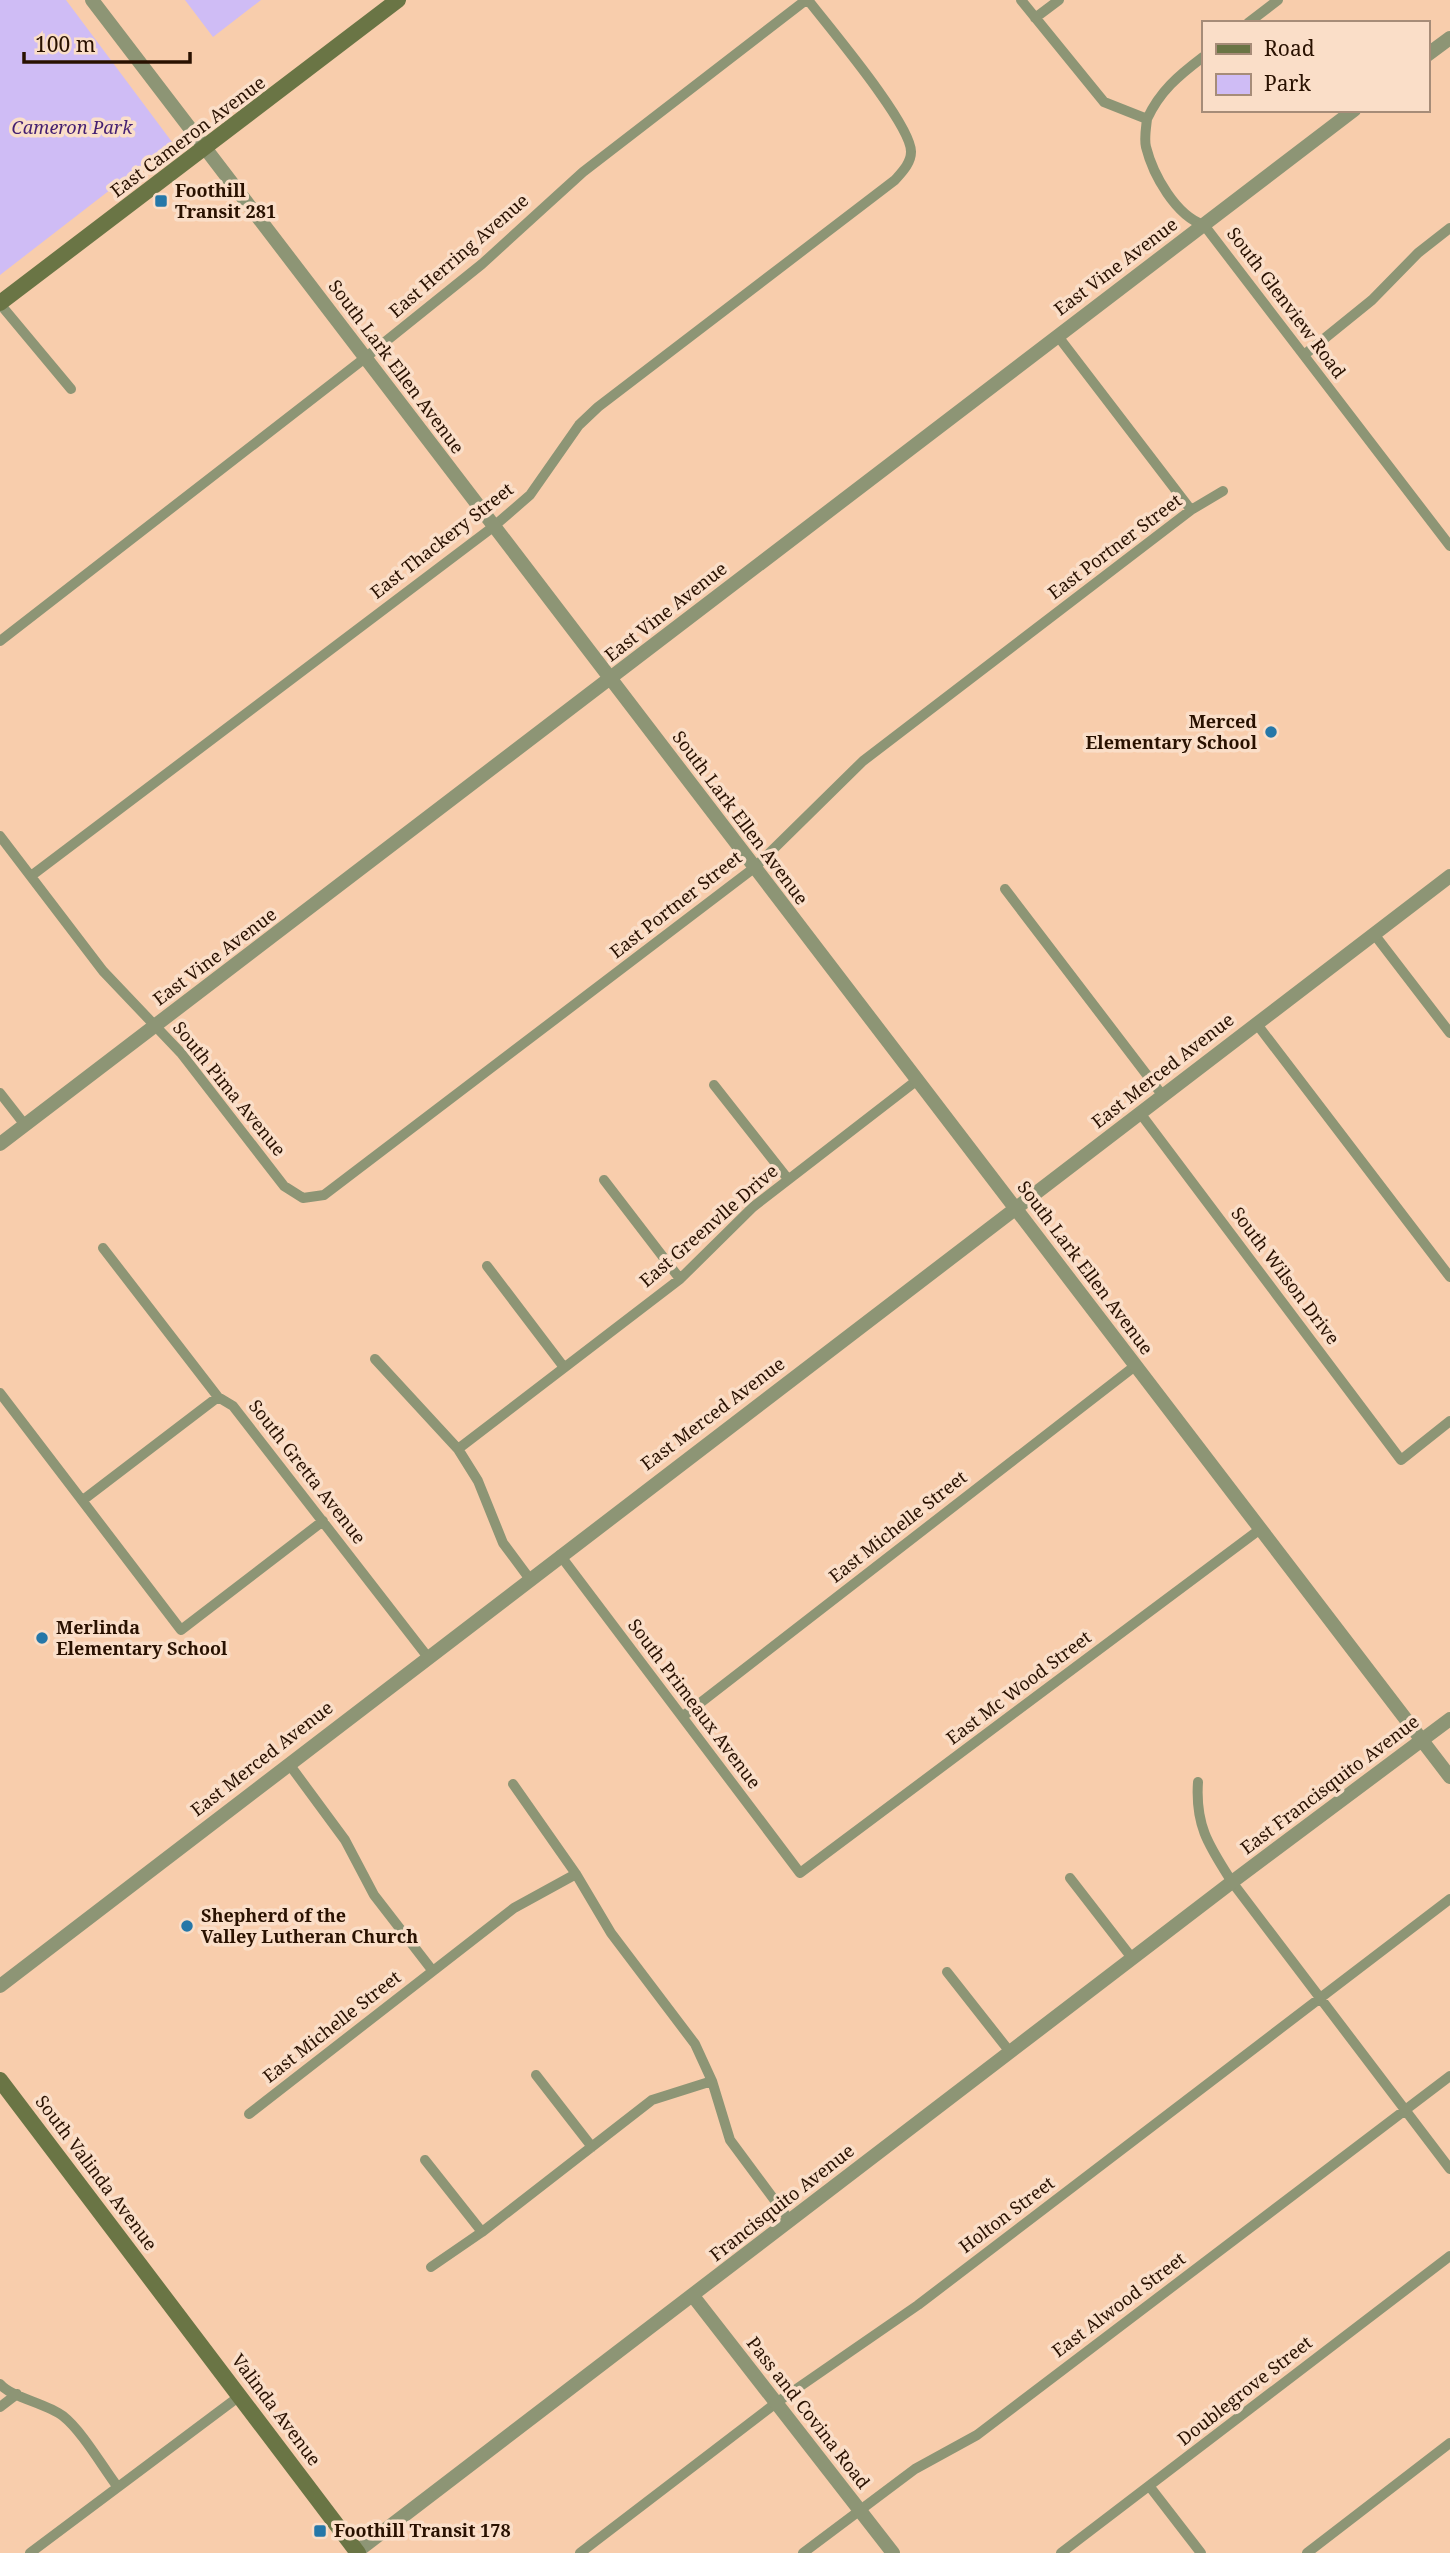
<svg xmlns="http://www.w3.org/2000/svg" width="1450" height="2553" font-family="'Noto Serif',serif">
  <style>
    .green { fill: #cfbcf5 }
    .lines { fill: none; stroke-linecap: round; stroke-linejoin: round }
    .minor { stroke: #8d9575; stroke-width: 10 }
    .tertiary { stroke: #8d9575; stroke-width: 14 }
    .secondary { stroke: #6a7545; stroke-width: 16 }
    .poi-dot { fill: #2577a8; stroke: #fadec8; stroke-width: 2.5 }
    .labels { text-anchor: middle; stroke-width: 7; stroke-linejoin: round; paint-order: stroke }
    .park-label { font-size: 18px; font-style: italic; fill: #441f71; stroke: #fadec8 }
    .street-label { font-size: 18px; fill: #291100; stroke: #fadec8 }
    .poi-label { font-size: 18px; font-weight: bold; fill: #291100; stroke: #fadec8; text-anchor: start }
  </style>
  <rect width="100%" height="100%" fill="#f8cdac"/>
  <path class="green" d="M0 0H66L172 142 0 275Z
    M185 0H261L213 37Z"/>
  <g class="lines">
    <path class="minor" d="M1021 0 1104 102 1147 119C1146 128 1144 139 1146 147 1153 175 1176 216 1204 225L1450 546
      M1035 18 1059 0
      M1248 23 1278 0
      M1147 119C1160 91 1178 76 1203 57
      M0 304 71 389
      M1057 335 1191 510
      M1304 355 1372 300 1418 253 1450 228
      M0 641 365 358 482 264 583 172 806 0
      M0 836 103 971 181 1053 284 1186 303 1198 324 1195 754 868 863 761 1191 510 1223 491
      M31 876 493 527 530 495 579 425 598 407 895 180C902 172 911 163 911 152 912 125 828 26 808 0
      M1005 889 1163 1096
      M1374 934 1450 1033
      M1256 1023 1450 1277
      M714 1085 788 1179
      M0 1093 25 1125
      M1140 1113 1401 1460 1450 1421
      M604 1180 680 1279
      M103 1248 218 1397 233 1406 427 1656
      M487 1266 563 1366
      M375 1359 458 1449 478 1481 503 1543 529 1578
      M0 1393 181 1630 323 1521
      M458 1449 680 1279 753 1207 916 1081
      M83 1500 218 1397
      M560 1555 800 1873 1259 1530
      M682 1717 1135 1366
      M289 1764 345 1840 374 1895 432 1970
      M1198 1782C1195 1826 1209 1846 1232 1882L1450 2169
      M513 1784 576 1874 611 1933 695 2044 712 2081 730 2140 790 2221
      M1070 1878 1132 1958
      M947 1972 1010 2052
      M536 2075 592 2147
      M249 2114 514 1908 576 1874
      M425 2160 482 2232
      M431 2267 482 2232 652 2100 712 2081
      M0 2384C12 2398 46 2403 63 2416 82 2431 102 2466 117 2486
      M0 2407 17 2394
      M1150 2487 1201 2553
      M30 2553 241 2395
      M580 2553 776 2403 918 2305 1450 1899
      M803 2553 915 2469 977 2435 1450 2076
      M1061 2553 1450 2256
      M1307 2553 1450 2443"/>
    <path class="tertiary" d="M92 0 1450 1777
      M1427 55 1450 38
      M0 1144 1354 110
      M0 1986 1450 876
      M693 2296 893 2553
      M355 2553 1232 1882 1450 1719"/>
    <path class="secondary" d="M0 303 398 0
      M0 2080 358 2553"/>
  </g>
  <g class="poi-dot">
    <rect x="154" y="194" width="14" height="14" rx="3.5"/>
    <circle cx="1271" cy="732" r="7"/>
    <circle cx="42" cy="1638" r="7"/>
    <circle cx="187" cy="1926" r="7"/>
    <rect x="313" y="2524" width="14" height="14" rx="3.5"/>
  </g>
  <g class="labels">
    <g class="park-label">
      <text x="72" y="134">Cameron Park</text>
    </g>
    <g class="street-label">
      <text transform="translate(188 137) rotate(-37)" y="6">East Cameron Avenue</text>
      <text transform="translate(459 256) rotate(-41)" y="6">East Herring Avenue</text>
      <text transform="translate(1116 267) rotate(-37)" y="6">East Vine Avenue</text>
      <text transform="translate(1286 303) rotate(53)" y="6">South Glenview Road</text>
      <text transform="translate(396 367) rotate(53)" y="6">South Lark Ellen Avenue</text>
      <text transform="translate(442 541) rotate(-38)" y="6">East Thackery Street</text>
      <text transform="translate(1115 547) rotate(-37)" y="6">East Portner Street</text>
      <text transform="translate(666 612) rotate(-38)" y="6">East Vine Avenue</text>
      <text transform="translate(740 818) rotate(53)" y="6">South Lark Ellen Avenue</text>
      <text transform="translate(676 905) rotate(-38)" y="6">East Portner Street</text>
      <text transform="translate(215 957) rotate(-37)" y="6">East Vine Avenue</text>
      <text transform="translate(1163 1071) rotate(-38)" y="6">East Merced Avenue</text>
      <text transform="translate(229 1089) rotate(51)" y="6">South Pima Avenue</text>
      <text transform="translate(709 1226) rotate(-41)" y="6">East Greenvlle Drive</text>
      <text transform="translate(1085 1268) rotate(53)" y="6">South Lark Ellen Avenue</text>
      <text transform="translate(1285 1276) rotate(53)" y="6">South Wilson Drive</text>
      <text transform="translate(713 1414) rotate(-37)" y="6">East Merced Avenue</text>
      <text transform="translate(307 1472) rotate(52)" y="6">South Gretta Avenue</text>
      <text transform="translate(898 1527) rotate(-38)" y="6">East Michelle Street</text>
      <text transform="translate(1019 1688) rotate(-37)" y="6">East Mc Wood Street</text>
      <text transform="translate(694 1704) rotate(53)" y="6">South Primeaux Avenue</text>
      <text transform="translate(262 1759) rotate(-38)" y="6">East Merced Avenue</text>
      <text transform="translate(1330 1785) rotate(-37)" y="6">East Francisquito Avenue</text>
      <text transform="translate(332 2027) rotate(-38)" y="6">East Michelle Street</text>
      <text transform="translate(96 2173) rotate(53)" y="6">South Valinda Avenue</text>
      <text transform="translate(782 2203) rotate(-38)" y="6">Francisquito Avenue</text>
      <text transform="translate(1007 2215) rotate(-37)" y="6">Holton Street</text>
      <text transform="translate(1119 2305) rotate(-37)" y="6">East Alwood Street</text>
      <text transform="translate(1245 2391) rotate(-38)" y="6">Doublegrove Street</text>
      <text transform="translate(276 2410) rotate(53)" y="6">Valinda Avenue</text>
      <text transform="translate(808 2413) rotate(52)" y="6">Pass and Covina Road</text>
    </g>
    <g class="poi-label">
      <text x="175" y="197">Foothill<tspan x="175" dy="21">Transit 281</tspan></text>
      <text x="1257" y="728" text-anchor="end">Merced<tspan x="1257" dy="21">Elementary School</tspan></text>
      <text x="56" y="1634">Merlinda<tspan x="56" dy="21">Elementary School</tspan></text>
      <text x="201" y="1922">Shepherd of the<tspan x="201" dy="21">Valley Lutheran Church</tspan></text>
      <text x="334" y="2537">Foothill Transit 178</text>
    </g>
  </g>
  <rect x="1202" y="21" width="228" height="91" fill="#fadec8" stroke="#a68c78" stroke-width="2"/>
  <rect x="1216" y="44" width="35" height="10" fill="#6a7545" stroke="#a68c78" stroke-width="2"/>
  <text x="1264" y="56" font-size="21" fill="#291100">Road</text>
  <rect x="1216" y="74" width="35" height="21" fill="#cfbcf5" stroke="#a68c78" stroke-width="2"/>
  <text x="1264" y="91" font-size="21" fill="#291100">Park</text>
  <path d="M24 52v10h166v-10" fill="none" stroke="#291100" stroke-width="3.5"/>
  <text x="35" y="52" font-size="21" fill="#291100" stroke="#fadec8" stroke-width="5" paint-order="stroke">100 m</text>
</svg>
